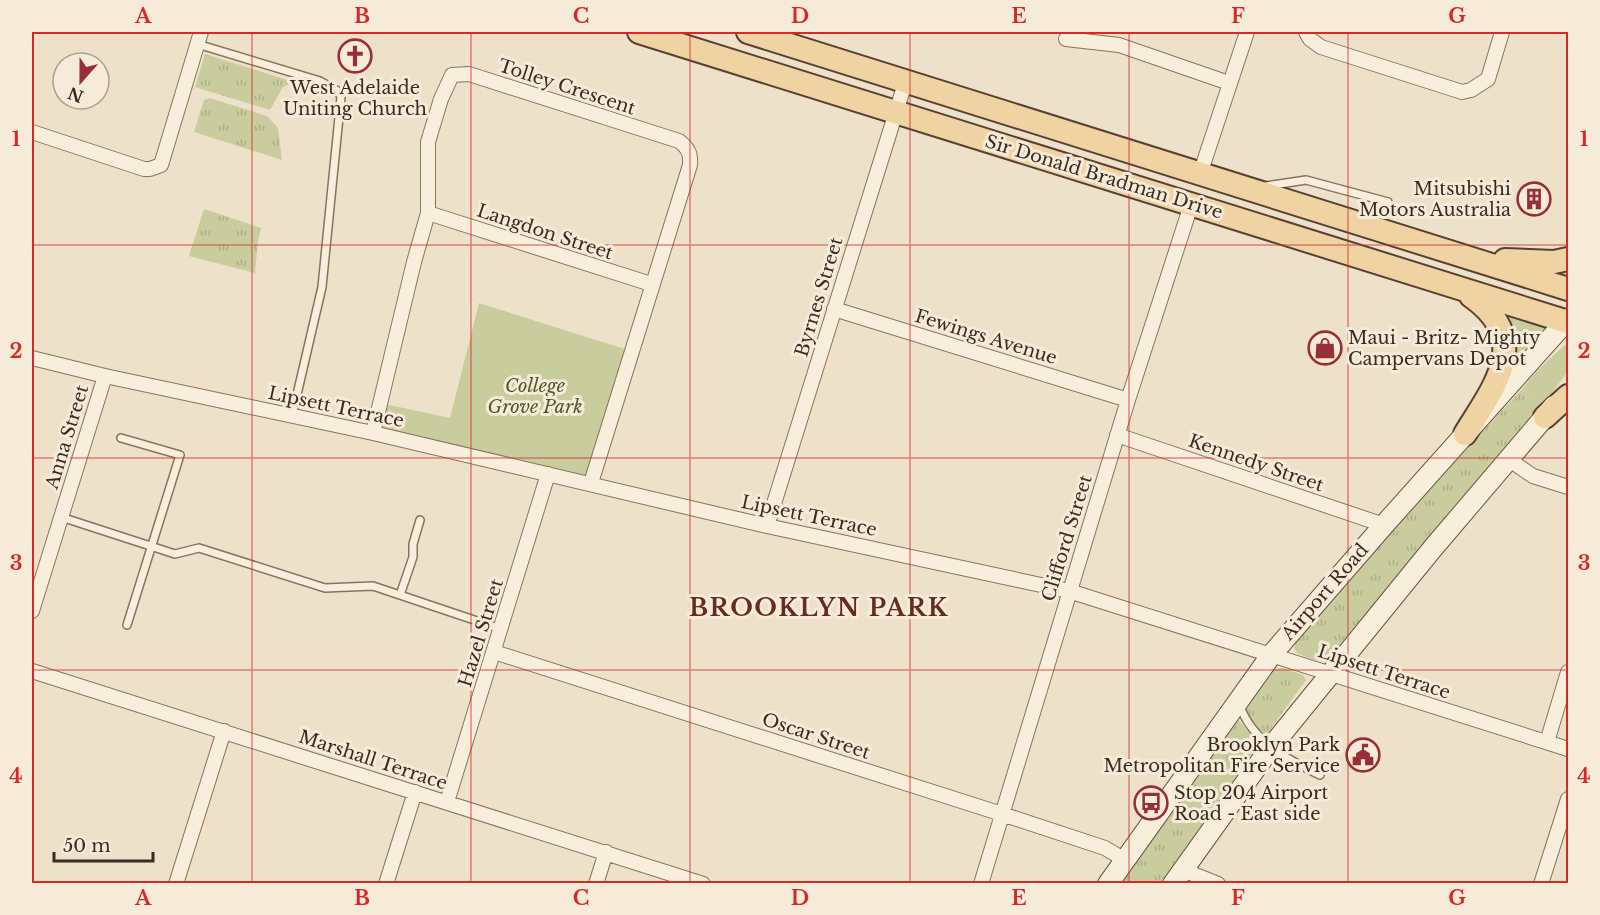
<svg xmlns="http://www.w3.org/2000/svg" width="1600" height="915" font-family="'Libre Baskerville',serif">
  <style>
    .grass { fill: url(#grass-tufts) }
    .green { fill: #c9cc9d }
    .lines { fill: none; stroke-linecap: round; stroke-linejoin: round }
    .service-casing { stroke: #8a735e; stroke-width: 10 }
    .minor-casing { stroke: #8a735e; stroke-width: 16 }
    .secondary-casing { stroke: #6c5441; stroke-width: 22 }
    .primary-casing { stroke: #584132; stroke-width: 26 }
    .service { stroke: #f8eedc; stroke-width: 7 }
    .minor { stroke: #f8eedc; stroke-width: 14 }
    .secondary { stroke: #f8eedc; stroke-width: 20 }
    .primary { stroke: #efd3a3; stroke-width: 22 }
    .grid { fill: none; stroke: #d62828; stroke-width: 1.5; stroke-opacity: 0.55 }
    .labels { text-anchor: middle; stroke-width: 6; stroke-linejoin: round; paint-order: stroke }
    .street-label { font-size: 18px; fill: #3b2c21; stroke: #f5ebd8 }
    .poi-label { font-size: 18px; fill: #3b2c21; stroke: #f5ebd8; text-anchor: end }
    .park-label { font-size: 18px; font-style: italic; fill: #4e5728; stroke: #f5ebd8 }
    .district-label { font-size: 24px; font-weight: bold; letter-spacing: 1.5px; fill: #672c21; stroke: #f5ebd8 }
    .neatline { fill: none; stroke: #d62828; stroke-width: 2 }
    .grid-label { font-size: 20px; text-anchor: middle; font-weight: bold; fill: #d62828 }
  </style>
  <defs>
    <pattern id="grass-tufts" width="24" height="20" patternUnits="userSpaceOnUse" patternTransform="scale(1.5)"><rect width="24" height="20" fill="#c9cc9d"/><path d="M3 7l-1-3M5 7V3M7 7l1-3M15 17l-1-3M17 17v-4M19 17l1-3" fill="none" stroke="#aeaf87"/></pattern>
  </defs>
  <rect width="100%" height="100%" fill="#eee1c9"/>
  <path class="grass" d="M205 54 294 82 283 87 270 110 195 87Z
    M210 98 267 116 278 128 282 160 194 132 204 100Z
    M204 209 261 228 258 240 255 273 189 256Z
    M1522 389 1544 404 1329 657C1318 664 1307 657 1297 653L1294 647 1297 641 1418 500Z
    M1283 668 1303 675 1306 680 1264 738C1259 733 1252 726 1248 719 1240 704 1262 684 1270 673L1274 669Z
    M1237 718 1259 745 1160 883 1119 884Z"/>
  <path class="green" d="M479 303 631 351 591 483 373 433 380 403 450 418Z
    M1506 310 1552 324 1511 374Z
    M1568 342V371L1544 404 1522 389 1536 372Z"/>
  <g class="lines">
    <g class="service-casing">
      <path id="service" d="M197 44 320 81 338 91 341 97 322 287 292 416
        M1266 186 1306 180 1388 202
        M121 438 180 455 127 625
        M61 517 175 554 199 548 325 588 373 586 501 629
        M400 595 413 557V544L420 520
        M1240 706C1252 741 1288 760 1320 775"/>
    </g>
    <g class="minor-casing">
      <path id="minor" d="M1306 32 1310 39 1321 47 1462 92 1471 90 1488 79 1502 32
        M1066 39 1119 45 1229 83
        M32 132 144 169H150L161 165 201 32
        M1200 174 1247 32
        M428 213 651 284
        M834 309 1128 400
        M32 358 105 376 373 433 767 526 1069 591 1568 749
        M373 433 414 262 428 213V142L441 99 452 75 469 74 679 141C688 148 691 153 690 165L591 483
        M1117 435 1384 525
        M1508 459 1533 476 1568 487
        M767 526 906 80
        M32 611 105 376
        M494 652 1002 814 1105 848 1125 860
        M32 671 703 884
        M1547 742 1568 672
        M447 802 548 474
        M1183 870 1218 884
        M176 884 224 731
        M386 884 415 792
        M596 884 606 852
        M981 884 1128 400 1191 205
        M1541 884 1568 799"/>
    </g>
    <g class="secondary-casing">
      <path id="secondary" d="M1108 884 1272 654 1384 525 1568 319
        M1173 884 1271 747 1433 548 1554 406"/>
    </g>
    <g class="primary-casing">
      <path id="primary" d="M639 32 1568 322
        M748 32 1568 289
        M1505 260 1554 262 1568 259
        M1545 417 1568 396
        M1465 434C1495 385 1533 340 1471 296"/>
    </g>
    <use href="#service" class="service"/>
    <use href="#minor" class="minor"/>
    <use href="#secondary" class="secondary"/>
    <use href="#primary" class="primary"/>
  </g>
  <path class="grid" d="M252 32V884M471 32V884M690 32V884M910 32V884M1129 32V884M1348 32V884M32 245H1568M32 458H1568M32 670H1568"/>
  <defs>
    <g id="church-ring" transform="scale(1.725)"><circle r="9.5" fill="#f5ebd8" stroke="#982f36" stroke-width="1.5"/><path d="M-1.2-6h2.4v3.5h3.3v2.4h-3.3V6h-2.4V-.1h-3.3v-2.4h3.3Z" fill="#982f36"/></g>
    <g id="building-ring" transform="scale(1.725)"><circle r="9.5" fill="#f5ebd8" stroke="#982f36" stroke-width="1.5"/><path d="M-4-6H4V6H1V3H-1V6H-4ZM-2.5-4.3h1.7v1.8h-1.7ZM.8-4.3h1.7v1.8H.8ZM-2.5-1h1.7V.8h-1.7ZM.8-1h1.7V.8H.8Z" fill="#982f36"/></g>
    <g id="shop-ring" transform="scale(1.725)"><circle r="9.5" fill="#f5ebd8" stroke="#982f36" stroke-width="1.5"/><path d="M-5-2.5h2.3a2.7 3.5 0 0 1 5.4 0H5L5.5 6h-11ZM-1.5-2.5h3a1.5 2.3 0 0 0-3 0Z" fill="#982f36"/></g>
    <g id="civic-ring" transform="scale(1.725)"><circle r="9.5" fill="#f5ebd8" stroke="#982f36" stroke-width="1.5"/><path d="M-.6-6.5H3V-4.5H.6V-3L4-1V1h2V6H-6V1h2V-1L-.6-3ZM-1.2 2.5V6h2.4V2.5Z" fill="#982f36"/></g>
    <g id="bus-ring" transform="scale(1.725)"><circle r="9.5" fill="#f5ebd8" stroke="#982f36" stroke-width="1.5"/><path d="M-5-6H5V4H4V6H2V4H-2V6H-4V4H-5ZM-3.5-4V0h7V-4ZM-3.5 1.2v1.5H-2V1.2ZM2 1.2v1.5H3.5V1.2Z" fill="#982f36"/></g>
  </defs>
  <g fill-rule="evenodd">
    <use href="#church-ring" x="355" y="56"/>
    <use href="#building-ring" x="1534" y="199"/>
    <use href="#shop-ring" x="1325" y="348"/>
    <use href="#civic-ring" x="1363" y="755"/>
    <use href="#bus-ring" x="1151" y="803"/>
  </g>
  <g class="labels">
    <g class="street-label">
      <text transform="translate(567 87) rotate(18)" y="6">Tolley Crescent</text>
      <text transform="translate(1104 177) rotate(17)" y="6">Sir Donald Bradman Drive</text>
      <text transform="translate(545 232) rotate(18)" y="6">Langdon Street</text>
      <text transform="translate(819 297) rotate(-73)" y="6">Byrnes Street</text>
      <text transform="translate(986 337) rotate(17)" y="6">Fewings Avenue</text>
      <text transform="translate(336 407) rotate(12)" y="6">Lipsett Terrace</text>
      <text transform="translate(67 437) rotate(-73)" y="6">Anna Street</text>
      <text transform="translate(1256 463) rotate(19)" y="6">Kennedy Street</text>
      <text transform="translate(809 516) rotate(12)" y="6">Lipsett Terrace</text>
      <text transform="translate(1067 538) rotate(-73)" y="6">Clifford Street</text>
      <text transform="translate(1325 592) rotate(-49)" y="6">Airport Road</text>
      <text transform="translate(481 633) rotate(-73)" y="6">Hazel Street</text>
      <text transform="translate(1384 672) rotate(18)" y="6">Lipsett Terrace</text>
      <text transform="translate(816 736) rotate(18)" y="6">Oscar Street</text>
      <text transform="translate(373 760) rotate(18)" y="6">Marshall Terrace</text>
    </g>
    <g class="poi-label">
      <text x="355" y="94" text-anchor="middle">West Adelaide<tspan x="355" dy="21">Uniting Church</tspan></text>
      <text x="1511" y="195">Mitsubishi<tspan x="1511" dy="21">Motors Australia</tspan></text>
      <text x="1348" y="344" text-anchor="start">Maui - Britz- Mighty<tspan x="1348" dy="21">Campervans Depot</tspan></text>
      <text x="1340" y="751">Brooklyn Park<tspan x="1340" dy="21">Metropolitan Fire Service</tspan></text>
      <text x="1174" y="799" text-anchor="start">Stop 204 Airport<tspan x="1174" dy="21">Road - East side</tspan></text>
    </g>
    <g class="park-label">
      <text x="535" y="392">College<tspan x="535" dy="21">Grove Park</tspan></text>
    </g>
    <g class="district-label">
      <text x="819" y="616">BROOKLYN PARK</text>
    </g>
  </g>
  <rect width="1600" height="915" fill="none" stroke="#f5ebd8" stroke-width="66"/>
  <g transform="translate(81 81) rotate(201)"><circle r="28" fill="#f5ebd8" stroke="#ab9f8f" stroke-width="1.5"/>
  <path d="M0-4.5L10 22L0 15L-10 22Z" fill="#982f36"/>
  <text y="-9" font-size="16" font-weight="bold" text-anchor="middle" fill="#3b2c21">N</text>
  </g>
  <path d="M54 852v9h99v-9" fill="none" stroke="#3b2c21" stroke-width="3"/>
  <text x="63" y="852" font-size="18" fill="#3b2c21" stroke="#f5ebd8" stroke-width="4.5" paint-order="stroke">50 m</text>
  <rect x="33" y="33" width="1534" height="849" class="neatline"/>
  <g class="grid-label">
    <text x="143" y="23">A</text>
    <text x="362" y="23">B</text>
    <text x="581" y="23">C</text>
    <text x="800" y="23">D</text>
    <text x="1019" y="23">E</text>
    <text x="1238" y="23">F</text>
    <text x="1457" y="23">G</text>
    <text x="16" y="146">1</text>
    <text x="1584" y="146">1</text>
    <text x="16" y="358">2</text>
    <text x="1584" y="358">2</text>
    <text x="16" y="570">3</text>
    <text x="1584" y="570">3</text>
    <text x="16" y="783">4</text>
    <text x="1584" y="783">4</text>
    <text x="143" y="905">A</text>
    <text x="362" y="905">B</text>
    <text x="581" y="905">C</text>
    <text x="800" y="905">D</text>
    <text x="1019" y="905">E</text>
    <text x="1238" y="905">F</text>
    <text x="1457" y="905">G</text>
  </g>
</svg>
